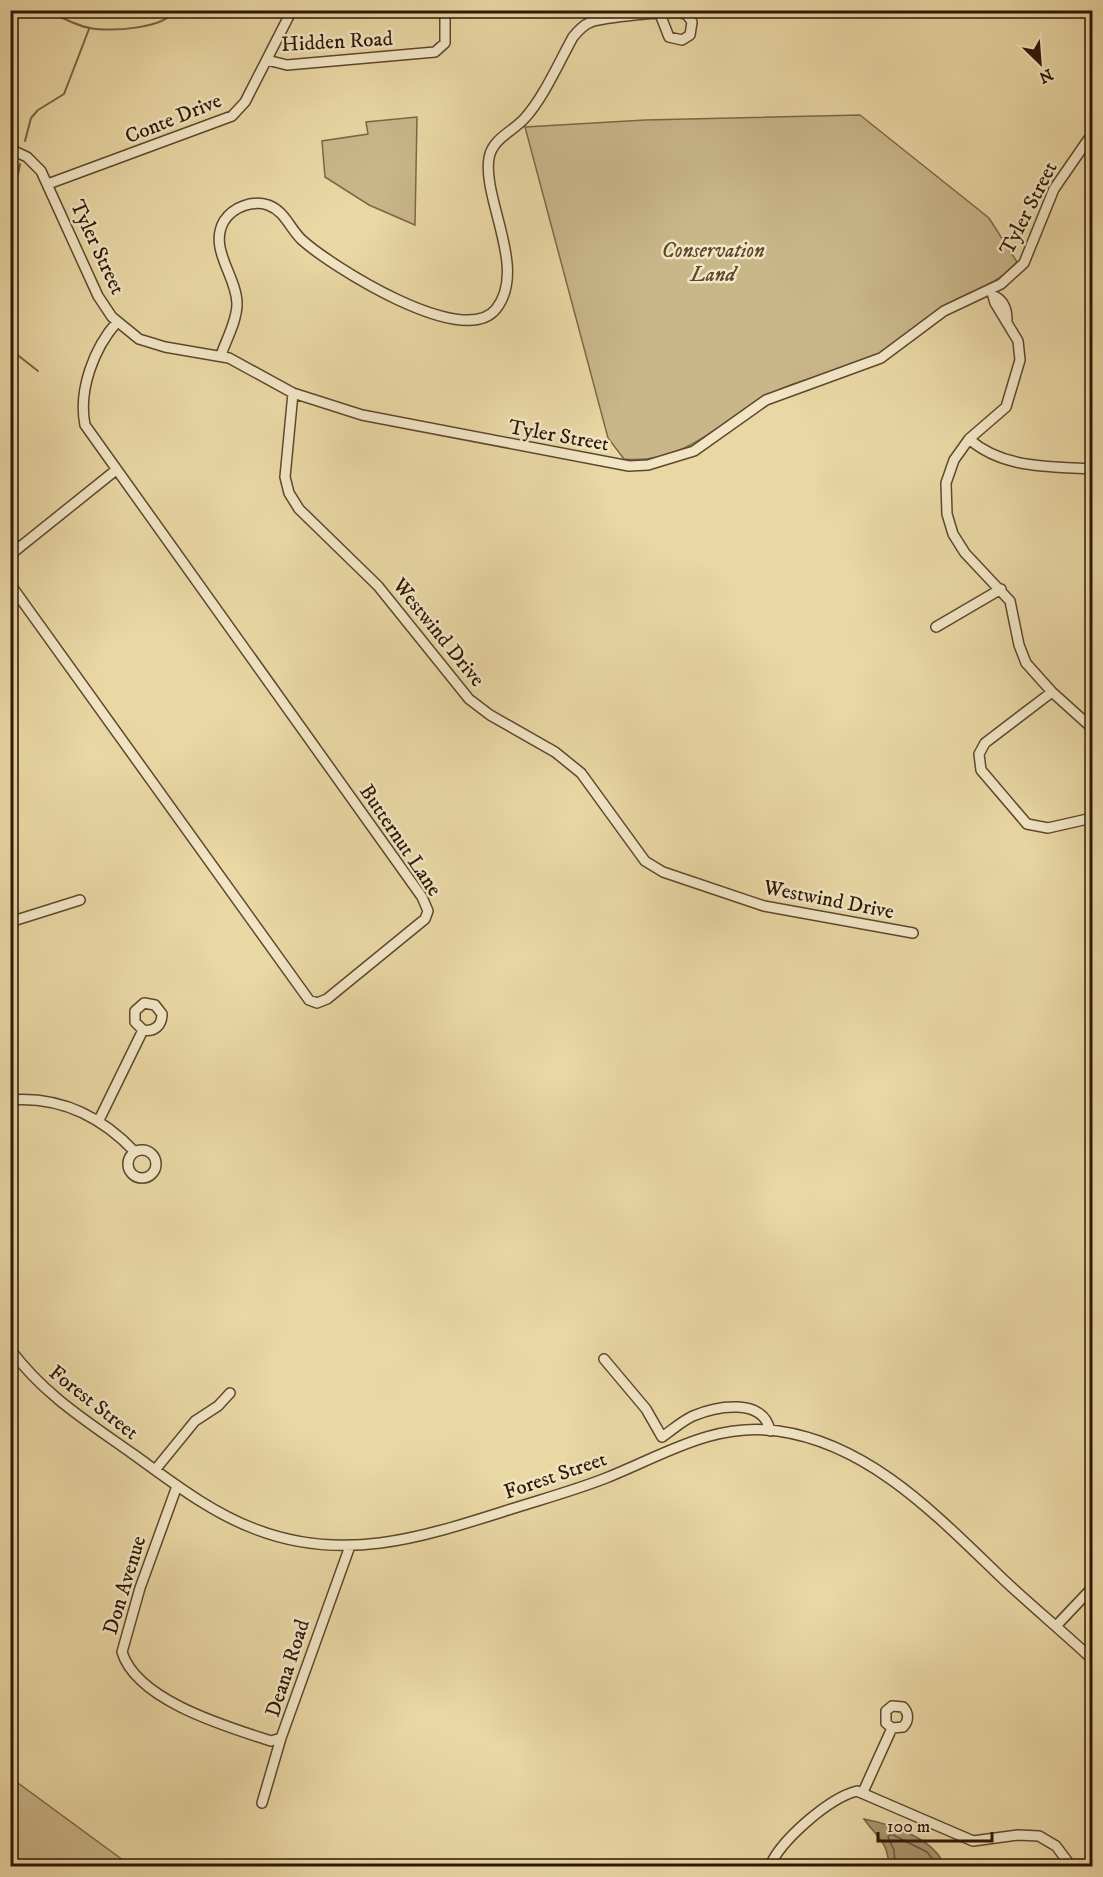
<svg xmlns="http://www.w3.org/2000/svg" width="1103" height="1877" font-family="'IM FELL DW Pica',serif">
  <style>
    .green { fill: #c9b689; stroke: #7c6648; stroke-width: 1.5 }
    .water { fill: #a9966e; stroke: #786344; stroke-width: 1.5 }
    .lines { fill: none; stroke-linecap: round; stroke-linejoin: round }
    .shore { stroke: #6c563a; stroke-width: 1.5 }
    .stream { stroke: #786344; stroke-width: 2 }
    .minor-casing { stroke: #5d472e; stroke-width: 12 }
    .minor { stroke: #f1e5c4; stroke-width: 9 }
    .labels { text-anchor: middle; stroke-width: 5; stroke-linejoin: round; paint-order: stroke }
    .street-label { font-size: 21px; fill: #2e1706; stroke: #f1e5c4 }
    .park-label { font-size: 21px; font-style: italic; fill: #5c472d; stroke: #f1e5c4 }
  </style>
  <rect width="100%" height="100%" fill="#e9d7a4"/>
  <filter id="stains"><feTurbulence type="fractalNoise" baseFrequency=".00333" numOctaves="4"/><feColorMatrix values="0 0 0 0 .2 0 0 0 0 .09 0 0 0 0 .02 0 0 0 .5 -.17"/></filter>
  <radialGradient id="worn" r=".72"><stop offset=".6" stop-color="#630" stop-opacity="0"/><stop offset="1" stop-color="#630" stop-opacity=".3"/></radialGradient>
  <path class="green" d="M860 115 989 218 1017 262C1000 283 975 289 952 302 923 319 899 344 869 359 840 373 808 376 779 390 726 414 688 466 624 459L608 438 525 127 645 120Z
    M417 117 415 225 369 205 325 177 322 141 368 134 366 122Z
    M10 1778H11L131 1866H11Z"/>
  <path class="water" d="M864 1819C890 1824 936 1839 944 1866H889C887 1840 878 1839 864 1819Z"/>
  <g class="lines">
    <path class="shore" d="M895 1866 894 1850 888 1837 891 1834 927 1852 938 1866"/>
    <path class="stream" d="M46 10C59 16 76 26 90 28 109 32 165 29 175 10
      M25 141 31 118 38 110 64 94 89 29
      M10 213 20 164
      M10 319 15 353 38 371"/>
    <g class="minor-casing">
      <path id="minor" d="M267 60 287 65 435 52 445 43V10
        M10 149 27 157 41 171 98 296 112 317 139 339 165 347 229 358 293 393 362 415 629 466 648 465 694 451 766 400 881 358 944 311 1001 284 1024 263 1054 189 1092 134
        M48 184 232 116 245 102 292 10
        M991 289 995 303 1018 341 1020 360 1006 407 969 439 954 460 946 483 947 514 953 534 965 553 1010 601 1019 645 1026 663 1052 692 1092 728
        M996 297C1005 302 1007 310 1007 320
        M221 355C226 340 237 321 237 304 237 276 208 249 224 221 233 207 252 200 268 205 285 211 290 229 302 240 331 266 463 350 496 309 528 269 482 199 489 158 492 139 512 132 524 119 543 99 559 62 573 37 578 31 583 25 591 22 603 18 670 10 682 13 687 14 689 17 692 22L690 35 682 40 669 37 660 14
        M293 393 285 477 289 493 299 509 378 586 469 699 490 715 555 752 581 773 645 861 663 872 764 906 913 933
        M969 439C1003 469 1049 466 1092 469
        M10 555 116 470
        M10 584 309 1000 317 1003 327 999 425 919 428 911 422 897 85 425C78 390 94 348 117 322
        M936 627 1001 589
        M1052 692 985 743 979 754 981 770 1027 824 1048 828 1092 818
        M10 922 80 900
        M10 1100C61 1096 101 1116 135 1152
        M99 1120 143 1030C154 1032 162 1026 162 1014L155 1005 144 1003 135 1011V1022L143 1030
        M128 1164a14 14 0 1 1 28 0a14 14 0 1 1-28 0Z
        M10 1349C44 1395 88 1422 133 1454 172 1482 210 1512 255 1529 343 1563 420 1538 505 1511 539 1500 573 1491 606 1478 664 1455 713 1422 778 1431 871 1444 939 1518 1004 1580 1033 1607 1063 1632 1092 1659
        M604 1359 646 1409 662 1437C672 1430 682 1421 693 1416 716 1406 764 1397 770 1431
        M155 1470 195 1421 218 1406 230 1393
        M177 1486 140 1588 122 1652C137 1701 228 1727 271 1741L281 1738
        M1056 1626 1092 1588
        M863 1792 892 1728 903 1727C909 1721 909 1713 903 1707L892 1706 886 1711V1723L892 1728
        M262 1803 281 1738 350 1546
        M770 1866C781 1840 829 1798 857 1791L973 1841 1018 1835 1039 1836 1056 1846 1071 1866"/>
    </g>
    <use href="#minor" class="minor"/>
  </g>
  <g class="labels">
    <g class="street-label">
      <text transform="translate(337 41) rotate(-3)" y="7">Hidden Road</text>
      <text transform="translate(173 118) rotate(-22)" y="7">Conte Drive</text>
      <text transform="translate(1028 208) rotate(-63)" y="7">Tyler Street</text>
      <text transform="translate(98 247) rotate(65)" y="7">Tyler Street</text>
      <text transform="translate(559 435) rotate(10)" y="7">Tyler Street</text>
      <text transform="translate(439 632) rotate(51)" y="7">Westwind Drive</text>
      <text transform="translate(401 840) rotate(56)" y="7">Butternut Lane</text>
      <text transform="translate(829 899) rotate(11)" y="7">Westwind Drive</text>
      <text transform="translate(94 1402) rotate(38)" y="7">Forest Street</text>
      <text transform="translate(555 1475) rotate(-19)" y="7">Forest Street</text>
      <text transform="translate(124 1585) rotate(-73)" y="7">Don Avenue</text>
      <text transform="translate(287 1668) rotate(-72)" y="7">Deana Road</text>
    </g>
    <g class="park-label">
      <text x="713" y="257">Conservation<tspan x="713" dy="24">Land</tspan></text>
    </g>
  </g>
  <rect width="1103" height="1877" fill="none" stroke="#e9d7a4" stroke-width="36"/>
  <rect x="12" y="12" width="1079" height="1853" fill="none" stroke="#2e1706" stroke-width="3"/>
  <rect x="18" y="18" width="1067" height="1841" fill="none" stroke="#2e1706" stroke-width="1.5"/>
  <g transform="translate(1040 63) rotate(155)" stroke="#f1e5c4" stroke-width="4.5" paint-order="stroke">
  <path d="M0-4.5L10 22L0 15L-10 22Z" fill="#2e1706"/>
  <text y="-9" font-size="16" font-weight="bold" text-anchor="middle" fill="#2e1706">N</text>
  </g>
  <path d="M878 1832v9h114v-9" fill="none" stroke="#2e1706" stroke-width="3"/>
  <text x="887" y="1832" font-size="18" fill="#2e1706" stroke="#f1e5c4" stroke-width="4.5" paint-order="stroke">100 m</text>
  <rect width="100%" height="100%" filter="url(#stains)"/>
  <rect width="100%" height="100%" fill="url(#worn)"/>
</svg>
